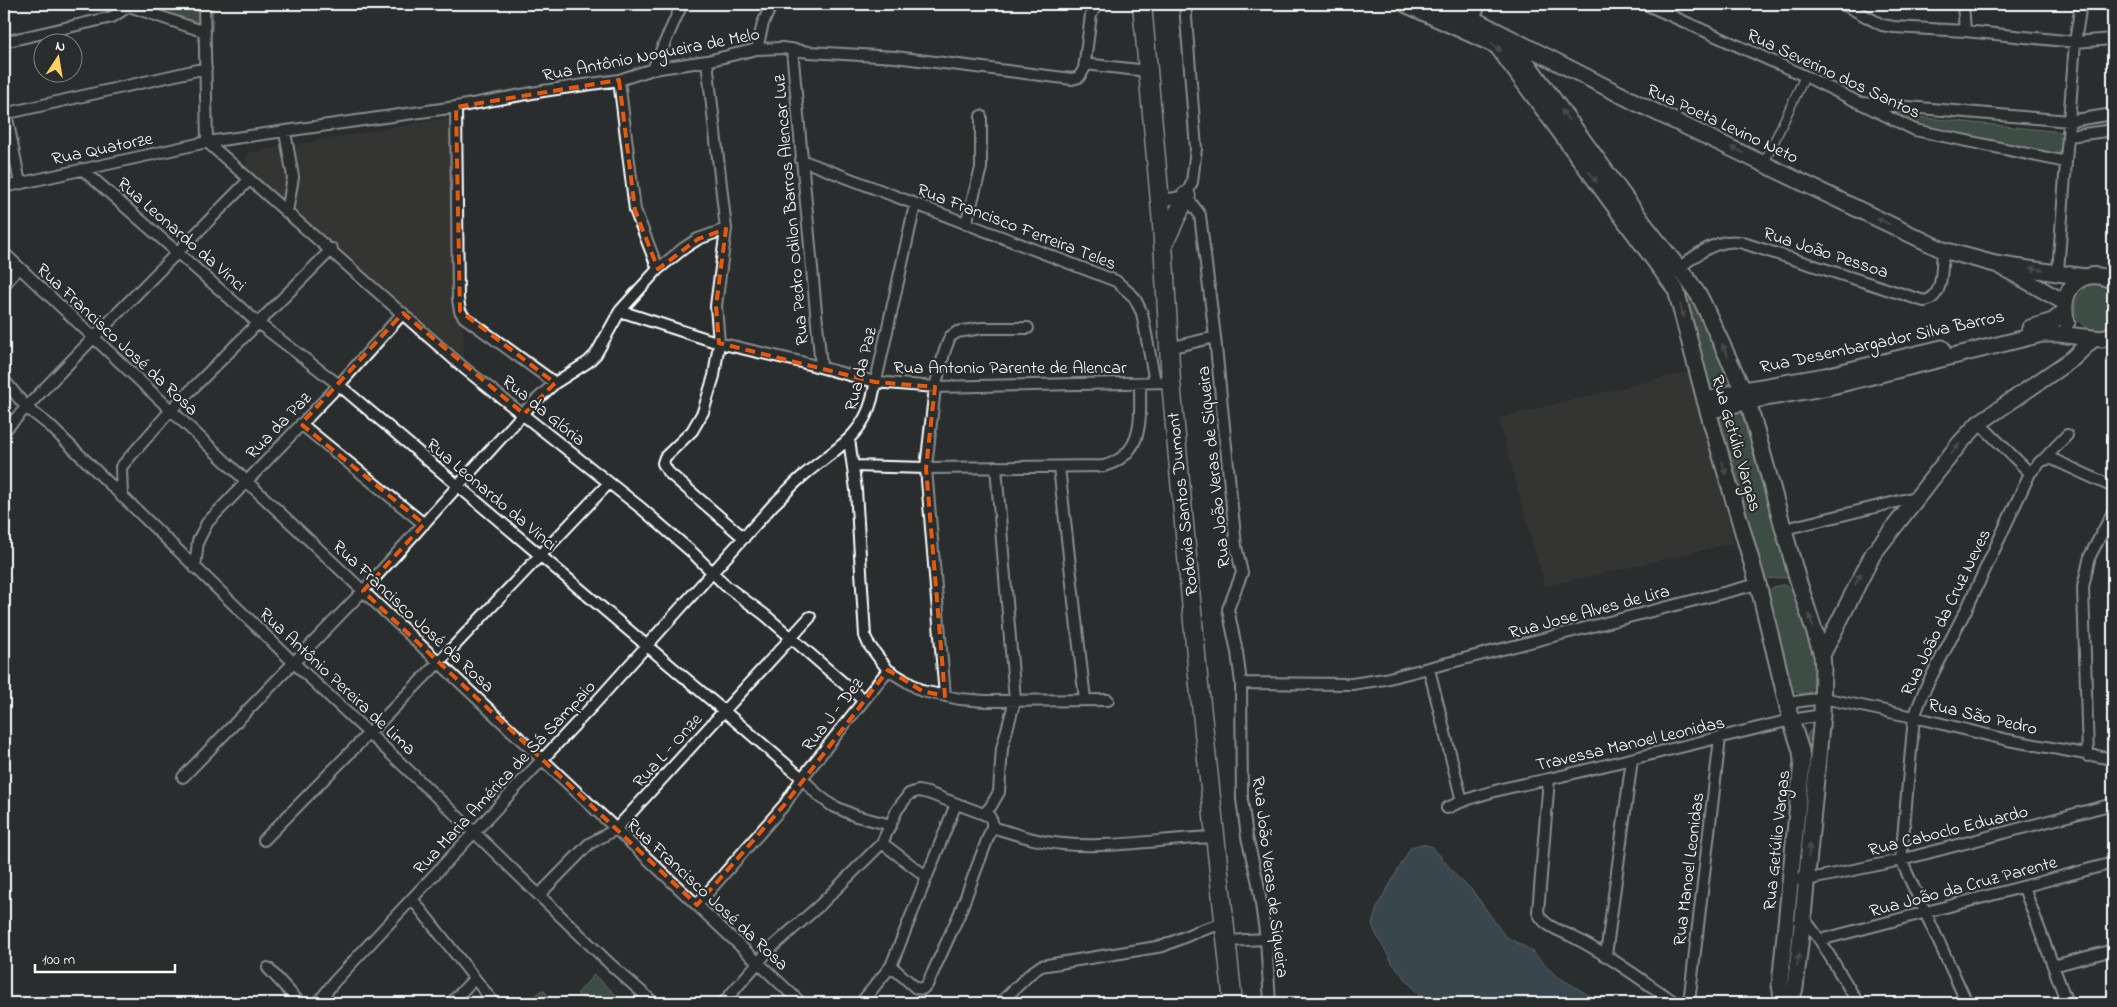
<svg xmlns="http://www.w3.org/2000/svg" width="2117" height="1007" font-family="'Indie Flower',sans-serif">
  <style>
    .built { fill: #3f3e3a }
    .green { fill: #567161; stroke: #aab8b0 }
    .water { fill: #506574; stroke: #96a3ac }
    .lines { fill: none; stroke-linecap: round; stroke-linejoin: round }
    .pedestrian-casing { stroke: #fff; stroke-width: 11 }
    .minor-casing { stroke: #fff; stroke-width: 14 }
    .secondary-casing { stroke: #fff; stroke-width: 19 }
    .trunk-casing { stroke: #fff; stroke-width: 21 }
    .pedestrian { stroke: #2a2d2e; stroke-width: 8 }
    .minor { stroke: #2a2d2e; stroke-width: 10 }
    .secondary { stroke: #2a2d2e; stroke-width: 15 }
    .trunk { stroke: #2a2d2e; stroke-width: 18 }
    .oneway { fill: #6a6c6d }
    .marked { fill: none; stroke: #e8590c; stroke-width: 4; stroke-dasharray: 10 6; stroke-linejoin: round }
    .labels { text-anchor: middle; stroke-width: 4.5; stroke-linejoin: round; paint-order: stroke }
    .street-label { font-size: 18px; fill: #fff; stroke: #2a2d2e }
  </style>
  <rect width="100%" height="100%" fill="#2a2d2e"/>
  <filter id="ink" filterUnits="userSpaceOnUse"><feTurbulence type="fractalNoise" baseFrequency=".02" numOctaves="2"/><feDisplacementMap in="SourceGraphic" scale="10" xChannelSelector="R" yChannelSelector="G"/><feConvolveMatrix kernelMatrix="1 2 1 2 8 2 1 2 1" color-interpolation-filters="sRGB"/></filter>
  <g filter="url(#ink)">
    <path class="built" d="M454 117 464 357 246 170 247 153Z
      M1691 371 1734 543 1545 587 1498 418Z"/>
    <path class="green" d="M117 4H213L212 31Z
      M1897 115 2062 132V155L1916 125Z
      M2100 282 2113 286V329C2072 342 2060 292 2100 282Z
      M1689 300 1696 301 1699 307 1726 376 1727 385 1723 392 1715 393 1708 390 1685 305Z
      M1747 408 1791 577 1761 579 1718 415Z
      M1784 585 1794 592 1818 670 1816 691C1804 695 1796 694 1787 686L1766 597C1769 588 1774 586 1784 585Z
      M1813 729 1815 731 1803 868 1799 871 1795 869V864L1808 733Z
      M594 975 625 1003H587L577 994Z
      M543 990 555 1003H527L542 990Z"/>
    <path class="water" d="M1422 844 1433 847 1456 876 1472 890 1505 936 1532 951 1555 975 1602 1003H1426L1393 964 1376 934 1372 924 1378 905 1411 847Z"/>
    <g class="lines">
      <g class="pedestrian-casing">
        <path id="pedestrian" d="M1764 163 1805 76"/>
      </g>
      <g class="minor-casing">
        <path id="minor" d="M123 4 205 32
          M204 4 207 142
          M1645 4 1805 76 1915 130 2066 162 2075 42 2081 4
          M1843 4 1882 25 1894 27 1965 31 2075 42 2113 39
          M1963 4 1965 31
          M1471 23 1481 4
          M4 42 112 17 129 6
          M757 49 763 23 772 4
          M792 49 821 367
          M707 61 726 229 716 306 719 343 714 376 703 412 692 431 665 457 663 463 668 472 744 538
          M1085 64 1147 71
          M653 69 682 4
          M619 80 635 210 658 269
          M1863 103 2069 121 2113 114
          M456 107 458 299 460 311 464 317 555 383
          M6 113 20 183
          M4 114 206 68
          M285 132 293 177 287 212
          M2069 136 2113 130
          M207 142 464 368 641 508 693 553 726 586 765 615 863 700
          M801 160 1116 281 1134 297 1142 313 1155 382
          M82 169 258 323 339 385 724 711 802 778 817 794 831 805 856 816 891 825
          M4 187 207 142 456 107 543 91 619 80 653 69 707 61 757 49 782 48 809 52 895 57 1072 79 1079 77 1084 69 1091 15 1097 4
          M1186 196 1200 215 1215 337 1236 546 1242 573 1228 609 1237 652 1241 683 1242 799 1247 837 1258 883 1266 939 1270 1003
          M1159 201 1186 196 1192 182 1196 149 1185 4
          M966 224 981 168V116
          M4 253 801 1003
          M1674 272C1693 257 1715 238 1740 242L1924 301C1945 298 1941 266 1943 250
          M2058 272 2066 162
          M4 285 18 268
          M620 311 719 343 801 362 875 382 935 387 1171 382
          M1169 348 1215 337
          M4 380 26 407 49 425 293 662 475 833 610 964 654 1003
          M1979 423 2030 473
          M301 424 424 524
          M4 431C84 346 167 263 249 180
          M849 439 856 490 865 636 869 645 888 670 922 691 960 699 985 701 1108 700
          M2045 458 2067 435
          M853 466 926 468 1104 466C1145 454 1140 418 1140 383
          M1059 467 1085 700
          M122 497 121 467 171 410 332 249
          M1785 529 1916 497
          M195 568 198 541 207 523 339 385 403 313
          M1429 669 1462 801
          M1241 683 1352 684 1385 679 1758 584
          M945 696 926 468 935 387 945 350 950 337 957 332 982 328H1028
          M1787 703 1823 698 1914 717 2008 740 2113 759
          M2088 756 2083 587 2090 556 2113 512
          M183 777 363 591 531 405 555 383 588 362 596 354 620 311 658 269 684 248 698 239 726 229
          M1549 779 1538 912C1543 926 1559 930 1571 936 1609 955 1641 980 1676 1003
          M1447 808C1479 793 1514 786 1549 779L1791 720 1822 715
          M984 814 991 806 999 792 1002 748 1015 700 996 467
          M992 827C1015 834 1038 842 1063 844 1114 849 1166 838 1217 837
          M264 840 439 662 609 483
          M882 843 927 877
          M1791 879 1806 880 1901 860 2113 804
          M2024 888 2067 1003
          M539 895 589 844 616 829 810 617
          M413 900 494 1003
          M697 905 785 804 802 778 888 670
          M1803 917 1820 940 1858 1003
          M1820 940 2113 863
          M1226 941 1266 939
          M1606 955 1632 759
          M2053 966 2113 950
          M268 968 300 1003
          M318 1003 334 982 598 700 773 505C784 495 793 484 804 475 833 450 862 438 872 399L915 205
          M451 1003 474 979
          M723 1003 770 949 820 905 882 843 897 810 909 794 918 791 928 793 989 816 992 821V827L959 915 927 985 922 989 916 988 891 966
          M861 1003 891 966 956 804
          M1000 1003 1031 973 1041 966 1163 946 1196 932 1224 923
          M1689 1003 1720 738
          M1967 1003 1901 860 1914 717 1925 689 1968 606 2030 473 2041 461 2050 458 2113 487"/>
      </g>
      <g class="secondary-casing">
        <path id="secondary" d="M1405 4 1497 46 1676 290 1708 411 1758 584 1791 720 1801 751 1802 762 1780 985 1783 1003
          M1440 4 1473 19 1637 103 1943 250 1995 264 2085 277
          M1508 37 1647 228 1689 281 1701 299 1748 401 1797 577 1822 655 1823 668 1822 715 1803 917 1795 988 1790 1003
          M2002 267 2064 302
          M2067 322C2057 290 2083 264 2113 281
          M2030 328 2053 321 2064 312
          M2084 337 2102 339 2113 334
          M1705 401 1744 390 1825 376 1942 348
          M1708 411 1748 401 1828 387 2042 334H2060L2082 337
          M1822 655 1873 554 1960 443 1979 423 2072 359 2092 340"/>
      </g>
      <g class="trunk-casing">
        <path id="trunk" d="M1142 4 1162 224 1171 382 1198 676 1233 1003
          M1165 241 1186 196"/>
      </g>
      <use href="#pedestrian" class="pedestrian"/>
      <use href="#minor" class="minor"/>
      <use href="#secondary" class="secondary"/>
      <use href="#trunk" class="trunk"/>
    </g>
    <defs><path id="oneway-solid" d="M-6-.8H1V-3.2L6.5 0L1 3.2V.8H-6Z" transform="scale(1.25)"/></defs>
    <g class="oneway">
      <use href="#oneway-solid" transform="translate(1496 47) rotate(40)"/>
      <use href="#oneway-solid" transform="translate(1565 115) rotate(-126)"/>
      <use href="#oneway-solid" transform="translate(1737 150) rotate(-155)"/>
      <use href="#oneway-solid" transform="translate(1593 177) rotate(53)"/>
      <use href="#oneway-solid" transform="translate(1883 221) rotate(-154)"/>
      <use href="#oneway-solid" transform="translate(2037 269) rotate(-172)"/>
      <use href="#oneway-solid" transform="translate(1682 311) rotate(76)"/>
      <use href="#oneway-solid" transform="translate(1725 350) rotate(-115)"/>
      <use href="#oneway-solid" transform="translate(1955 449) rotate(-50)"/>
      <use href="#oneway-solid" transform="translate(1724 468) rotate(74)"/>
      <use href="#oneway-solid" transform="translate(1858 579) rotate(-63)"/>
      <use href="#oneway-solid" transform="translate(1811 621) rotate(-108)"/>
      <use href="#oneway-solid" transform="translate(1809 851) rotate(-84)"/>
      <use href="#oneway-solid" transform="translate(1798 960) rotate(-83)"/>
    </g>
  </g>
  <path d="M0 0H2117V1007H0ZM619 80 635 210 658 269 698 239 726 229 716 306 719 343 875 382 935 387 926 468 945 696 922 691 888 670 785 804 697 905 363 591 424 524 301 424 403 313 524 414 555 383 460 311 456 107Z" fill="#2a2d2e" fill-opacity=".55" fill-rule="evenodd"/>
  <path class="marked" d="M619 80 635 210 658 269 698 239 726 229 716 306 719 343 875 382 935 387 926 468 945 696 922 691 888 670 785 804 697 905 363 591 424 524 301 424 403 313 524 414 555 383 460 311 456 107Z"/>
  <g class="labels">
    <g class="street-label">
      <text transform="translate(651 54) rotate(-11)" y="6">Rua Antônio Nogueira de Melo</text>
      <text transform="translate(1834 73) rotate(25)" y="6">Rua Severino dos Santos</text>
      <text transform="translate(1723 123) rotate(25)" y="6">Rua Poeta Levino Neto</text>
      <text transform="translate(102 148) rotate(-12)" y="6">Rua Quatorze</text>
      <text transform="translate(790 210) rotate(-95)" y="6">Rua Pedro Odilon Barros Alencar Luz</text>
      <text transform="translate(1017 226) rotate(21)" y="6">Rua Francisco Ferreira Teles</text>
      <text transform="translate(182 234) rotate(41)" y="6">Rua Leonardo da Vinci</text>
      <text transform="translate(1826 252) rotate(18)" y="6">Rua João Pessoa</text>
      <text transform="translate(118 339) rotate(43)" y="6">Rua Francisco José da Rosa</text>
      <text transform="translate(1882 341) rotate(-12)" y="6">Rua Desembargador Silva Barros</text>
      <text x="1010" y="373">Rua Antonio Parente de Alencar</text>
      <text transform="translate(860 369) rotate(-76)" y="6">Rua da Paz</text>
      <text transform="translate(544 410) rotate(39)" y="6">Rua da Glória</text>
      <text transform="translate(278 425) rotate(-46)" y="6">Rua da Paz</text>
      <text transform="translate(1737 443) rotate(74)" y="6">Rua Getúlio Vargas</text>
      <text transform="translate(1213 467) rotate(-96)" y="6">Rua João Veras de Siqueira</text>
      <text transform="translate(492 494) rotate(40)" y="6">Rua Leonardo da Vinci</text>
      <text transform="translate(1182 504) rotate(-96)" y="6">Rodovia Santos Dumont</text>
      <text transform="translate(1589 611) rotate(-15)" y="6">Rua Jose Alves de Lira</text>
      <text transform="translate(1945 612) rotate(-64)" y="6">Rua João da Cruz Neves</text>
      <text transform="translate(414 616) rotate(43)" y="6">Rua Francisco José da Rosa</text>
      <text transform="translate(338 681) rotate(43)" y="6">Rua Antônio Pereira de Lima</text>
      <text transform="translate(832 714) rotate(-52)" y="6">Rua J - Dez</text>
      <text transform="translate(1983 716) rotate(13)" y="6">Rua São Pedro</text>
      <text transform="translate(1630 743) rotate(-13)" y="6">Travessa Manoel Leonidas</text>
      <text transform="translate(667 750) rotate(-48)" y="6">Rua L - Onze</text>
      <text transform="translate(504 777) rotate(-47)" y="6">Rua Maria América de Sá Sampaio</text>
      <text transform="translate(1948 830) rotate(-14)" y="6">Rua Caboclo Eduardo</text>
      <text transform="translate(1776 840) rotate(-84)" y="6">Rua Getúlio Vargas</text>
      <text transform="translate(1688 869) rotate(-83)" y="6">Rua Manoel Leonidas</text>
      <text transform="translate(1271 877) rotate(83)" y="6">Rua João Veras de Siqueira</text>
      <text transform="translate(1963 886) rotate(-15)" y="6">Rua João da Cruz Parente</text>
      <text transform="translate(708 894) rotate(43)" y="6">Rua Francisco José da Rosa</text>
    </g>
  </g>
  <rect width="2117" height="1007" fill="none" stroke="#2a2d2e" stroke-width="20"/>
  <rect x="10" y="10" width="2097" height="987" fill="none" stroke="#fff" stroke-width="2" filter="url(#ink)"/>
  <g transform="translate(58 58) rotate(12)"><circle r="24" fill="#2a2d2e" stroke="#7f8182"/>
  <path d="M0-4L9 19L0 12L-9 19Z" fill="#ffd166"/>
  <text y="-8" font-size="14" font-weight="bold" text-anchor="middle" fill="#ffffff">N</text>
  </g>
  <path d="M35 964v8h140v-8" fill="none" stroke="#ffffff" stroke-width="2.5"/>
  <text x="42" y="964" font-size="15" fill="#ffffff" stroke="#2a2d2e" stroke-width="4" paint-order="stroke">100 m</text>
</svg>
